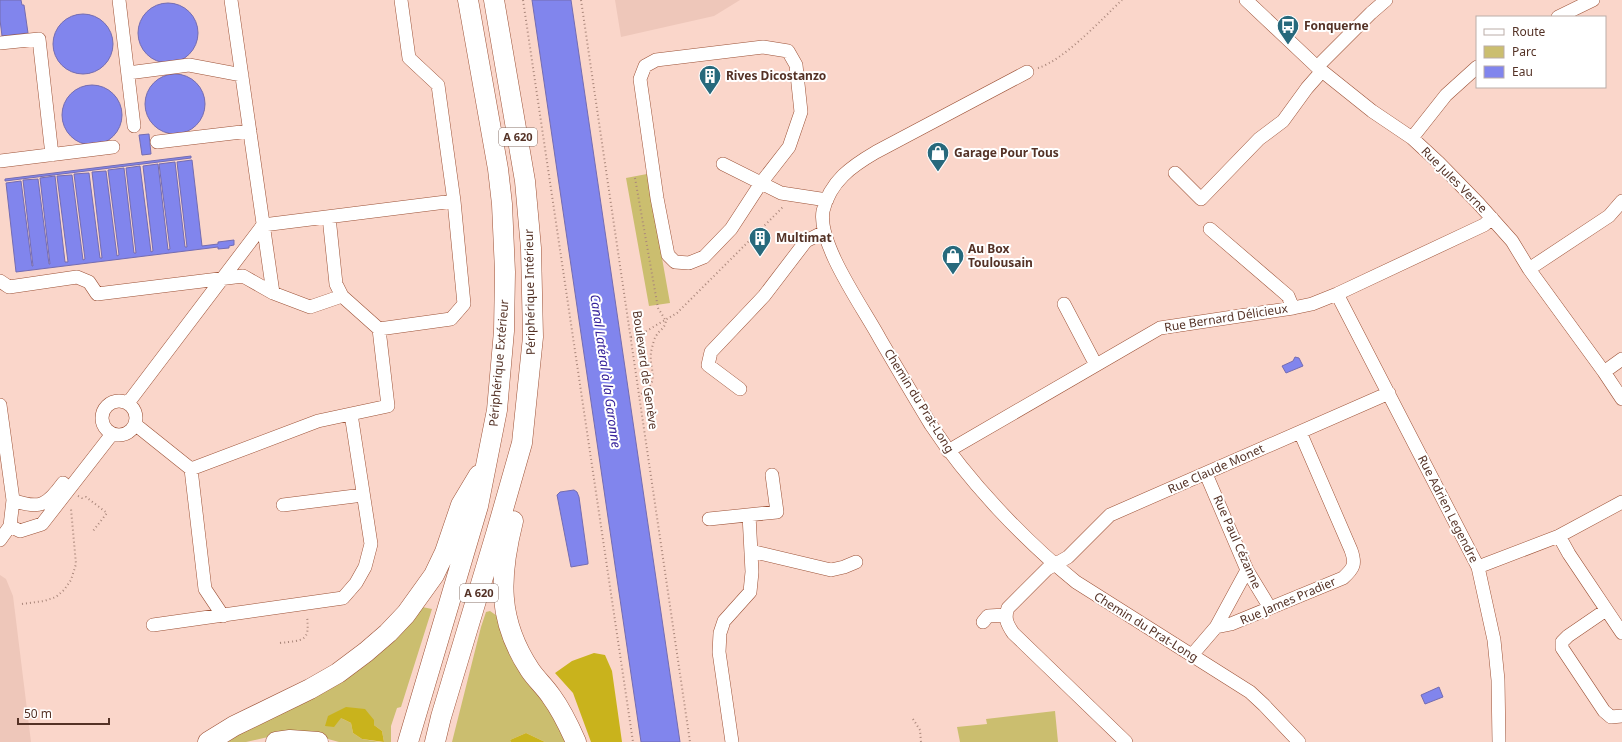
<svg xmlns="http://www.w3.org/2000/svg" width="1622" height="742" font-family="'Noto Sans',sans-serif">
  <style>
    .built { fill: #eec7ba }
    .green { fill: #cbbe6f }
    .forest { fill: #c9b31c }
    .water { fill: #8185ed; stroke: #746cb1 }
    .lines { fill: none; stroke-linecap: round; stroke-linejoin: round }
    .minor-casing { stroke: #9c5136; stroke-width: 14 }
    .highway-casing { stroke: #9c5136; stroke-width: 21 }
    .path { stroke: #aa877b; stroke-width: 2; stroke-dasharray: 1 3; stroke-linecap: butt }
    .minor { stroke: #fff; stroke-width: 13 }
    .highway { stroke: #fff; stroke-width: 20 }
    .labels { text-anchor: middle; stroke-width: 4; stroke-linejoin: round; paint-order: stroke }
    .shield { fill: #fff; stroke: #877067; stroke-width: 1 }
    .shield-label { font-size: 11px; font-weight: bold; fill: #543226 }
    .poi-label { font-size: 12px; font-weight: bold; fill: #543226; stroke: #fff; text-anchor: start }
    .street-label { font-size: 12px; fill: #543226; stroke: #fff }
    .water-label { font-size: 13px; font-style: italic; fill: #35219a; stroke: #fff }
  </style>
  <rect width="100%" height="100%" fill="#fad6ca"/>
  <path class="built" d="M615 0H740L714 16 621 37Z
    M0 575 6 579 13 596 31 742H0Z"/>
  <path class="green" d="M647 174 670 303 649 306 626 178Z
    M422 607 432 609 401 707 397 708 391 726V742H384L382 731 374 725 341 718 351 723 353 733 362 739 380 742H339L317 736 281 734 246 742H228Z
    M490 611 500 618 567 742H545L526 733 510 740 511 742H452L481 627 486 612Z
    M1055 711 1058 742H960L957 727 987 724 986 719Z"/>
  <path class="forest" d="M594 653 605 655 612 671 622 742H591L573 693 555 673 572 661Z
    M346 707 365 709 374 720V725L382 731 384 742 362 739 353 733 351 723 341 718 334 727 325 726 328 716Z
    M526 733 545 742H511L510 740Z"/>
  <path class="water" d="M0 0H21L22 5H24L28 33 2 36 0 20Z
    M532 0H571L680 742H641Z
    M138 33a30 30 0 1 1 60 0a30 30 0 1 1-60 0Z
    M53 44a30 30 0 1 1 60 0a30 30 0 1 1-60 0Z
    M145 104a30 30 0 1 1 60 0a30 30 0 1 1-60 0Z
    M62 115a30 30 0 1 1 60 0a30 30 0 1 1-60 0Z
    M149 134 151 154 142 155 139 135Z
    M191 156V158L5 181V179Z
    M192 160 202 246 218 244V242L234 240V245L229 246V248L218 249V247L16 272 6 183 21 181 32 266H33L23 180 38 179 49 264H50L40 178 55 176 65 262H68L57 176 72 175 83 260 85 259 74 174 89 173 100 258H102L92 172 106 171 117 256 119 255 108 170 124 168 134 253H136L126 168 140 166 151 252 153 251 143 166 158 164 168 250 170 249 159 164 175 162 185 247H187L177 162Z
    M1295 357 1299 358 1303 366 1286 373 1282 366 1293 361Z
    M574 490 577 492 579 497 588 562V564L571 567 557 495 560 492Z
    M1439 687 1443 697 1425 704 1421 695Z"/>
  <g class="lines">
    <g class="minor-casing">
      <path id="minor" d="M119 0 134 126
        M231 0 273 293
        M1246 0 1317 67 1372 111 1412 138 1439 163 1479 204 1512 241 1529 269 1604 372 1622 399
        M1558 17 1593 0
        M0 43 39 39 52 155
        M763 47 788 51 796 65 801 112 789 147 761 183 731 229 704 257 689 263 675 262 668 255 657 198 640 79 645 66 656 60Z
        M1317 67 1371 13 1386 0
        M1027 72 876 152C852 166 830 181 823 211 817 244 864 309 880 339 897 368 914 397 931 425 968 481 1024 540 1076 582L1250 692 1264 705 1299 742
        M128 73 189 65 242 75
        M1412 138 1446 95 1477 67
        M157 142 250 131
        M0 161 113 147
        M723 164 781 193 827 200
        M1175 173 1201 199 1259 139 1283 121 1307 88 1322 71
        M1210 229 1288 296 1293 308
        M1529 269 1609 216 1622 201
        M0 281 9 287 77 277 89 282 97 294 243 276 273 293 310 307 342 296
        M1337 294 1478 567 1494 640 1498 680 1499 742
        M1064 304 1096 365
        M379 329 451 319 464 304 454 201 438 85 409 58 401 0
        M1604 372 1622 359
        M740 389 708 365 711 352 764 296 806 241 824 232
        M102 418a17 17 0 1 1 34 0a17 17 0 1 1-34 0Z
        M128 403 263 225 454 201
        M0 405 13 500 10 526 0 540
        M136 425 191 469 318 421 388 406 379 329 342 296 336 284 329 217
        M948 451 1160 328 1293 308 1312 304 1337 294 1484 225 1492 218
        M191 469 205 589 223 616
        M1206 474 1247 570 1270 608
        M13 500C40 510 47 505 63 483
        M283 505 363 495
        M709 519 777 512 772 475
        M10 526 20 531 42 524 112 434
        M1559 536 1569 554 1622 633
        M751 551 831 570 844 567 856 562
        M1478 567 1559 536 1622 502
        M1606 610 1568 636 1562 642V648L1604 711 1611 717 1622 716
        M983 622 988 616 1006 615
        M153 625 343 598 356 583 365 567 371 544 351 414
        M1216 627 1231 624 1343 578C1354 568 1356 564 1351 550L1300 432
        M1192 655 1216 627 1247 570
        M732 742 719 652 720 633 724 621 750 592 752 572 749 515
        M1126 742 1013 633C1007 624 1004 618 1008 608L1047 569 1068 557 1110 515 1389 393"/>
    </g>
    <g class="highway-casing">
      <path id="highway" d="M513 521C499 577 497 620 530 670 536 679 545 687 551 696 562 711 569 726 576 742
        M208 742 234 726 310 689 338 673 366 652 388 633 406 614 434 575 445 552 461 505 479 475
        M276 742 290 740 318 742
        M408 742 478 506 497 410 504 331 505 272 502 204 498 169 468 0
        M435 742 441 717 496 534 522 443 533 337 531 248 525 181 494 0"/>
    </g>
    <path class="path" d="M523 0 633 742
      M581 0 690 742
      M1038 68C1064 60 1101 20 1122 0
      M635 178 658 308 666 321C664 330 660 329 656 336 654 339 653 344 652 348 646 368 664 381 639 395
      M631 337 643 333 677 313 782 208 784 207
      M78 496 82 498 86 497 107 513 93 531
      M22 604 44 601 56 597 64 590 71 580 76 564 71 509
      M280 643C304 640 310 642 307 616
      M913 719 920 730 921 742"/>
    <use href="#minor" class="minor"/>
    <use href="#highway" class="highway"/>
  </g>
  <defs>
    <g id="bus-pin" transform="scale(1.15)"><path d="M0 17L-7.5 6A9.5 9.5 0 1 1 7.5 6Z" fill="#27697c" stroke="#fff"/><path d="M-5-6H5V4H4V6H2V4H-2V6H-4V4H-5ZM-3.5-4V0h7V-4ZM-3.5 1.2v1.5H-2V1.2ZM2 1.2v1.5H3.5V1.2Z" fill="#fff"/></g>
    <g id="building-pin" transform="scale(1.15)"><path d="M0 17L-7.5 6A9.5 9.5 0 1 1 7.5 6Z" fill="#27697c" stroke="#fff"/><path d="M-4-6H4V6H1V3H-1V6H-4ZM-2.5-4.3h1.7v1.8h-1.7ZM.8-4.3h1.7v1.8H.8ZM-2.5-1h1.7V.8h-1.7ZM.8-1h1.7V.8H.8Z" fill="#fff"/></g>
    <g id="shop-pin" transform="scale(1.15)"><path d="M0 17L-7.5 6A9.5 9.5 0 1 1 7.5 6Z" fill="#27697c" stroke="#fff"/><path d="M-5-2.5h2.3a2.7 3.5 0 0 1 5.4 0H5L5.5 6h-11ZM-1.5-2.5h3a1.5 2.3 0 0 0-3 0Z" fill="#fff"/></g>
  </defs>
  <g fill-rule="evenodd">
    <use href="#bus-pin" x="1288" y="26"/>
    <use href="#building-pin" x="710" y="76"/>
    <use href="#shop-pin" x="938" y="153"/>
    <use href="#building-pin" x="760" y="238"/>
    <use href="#shop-pin" x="953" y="256"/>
  </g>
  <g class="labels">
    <g class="shield">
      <rect x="499" y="128" width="38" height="18" rx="3"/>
      <rect x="460" y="584" width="38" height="18" rx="3"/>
    </g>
    <g class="shield-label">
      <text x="518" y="141">A 620</text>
      <text x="479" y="597">A 620</text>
    </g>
    <g class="poi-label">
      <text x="1304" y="30">Fonquerne</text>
      <text x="726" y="80">Rives Dicostanzo</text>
      <text x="954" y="157">Garage Pour Tous</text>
      <text x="776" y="242">Multimat</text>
      <text x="968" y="253">Au Box<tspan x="968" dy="14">Toulousain</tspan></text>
    </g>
    <g class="street-label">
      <text transform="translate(1454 180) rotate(45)" y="4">Rue Jules Verne</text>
      <text transform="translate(530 292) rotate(-91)" y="4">Périphérique Intérieur</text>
      <text transform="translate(1226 318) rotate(-9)" y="4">Rue Bernard Délicieux</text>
      <text transform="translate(499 363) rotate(-85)" y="4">Périphérique Extérieur</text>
      <text transform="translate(645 370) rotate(82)" y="4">Boulevard de Genève</text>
      <text transform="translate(919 401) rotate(58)" y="4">Chemin du Prat-Long</text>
      <text transform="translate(1216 469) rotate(-24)" y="4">Rue Claude Monet</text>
      <text transform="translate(1448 509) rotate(63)" y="4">Rue Adrien Legendre</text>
      <text transform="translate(1237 542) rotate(66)" y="4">Rue Paul Cézanne</text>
      <text transform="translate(1288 601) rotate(-23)" y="4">Rue James Pradier</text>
      <text transform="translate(1146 627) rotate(32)" y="4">Chemin du Prat-Long</text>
    </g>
    <g class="water-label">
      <text transform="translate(606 371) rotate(82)" y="5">Canal Latéral à la Garonne</text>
    </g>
  </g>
  <rect x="1476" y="16" width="130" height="72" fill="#ffffff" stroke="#bbada8"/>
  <rect x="1484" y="29" width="20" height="6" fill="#ffffff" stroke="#bbada8"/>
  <text x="1512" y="36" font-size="12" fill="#543226">Route</text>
  <rect x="1484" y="46" width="20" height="12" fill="#cbbe6f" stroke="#bbada8"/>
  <text x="1512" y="56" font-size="12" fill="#543226">Parc</text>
  <rect x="1484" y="66" width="20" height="12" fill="#8185ed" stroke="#bbada8"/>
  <text x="1512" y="76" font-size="12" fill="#543226">Eau</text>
  <path d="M18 718v6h91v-6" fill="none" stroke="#543226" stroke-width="2"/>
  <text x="24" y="718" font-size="12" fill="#543226" stroke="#ffffff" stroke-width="3" paint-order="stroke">50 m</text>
</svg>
